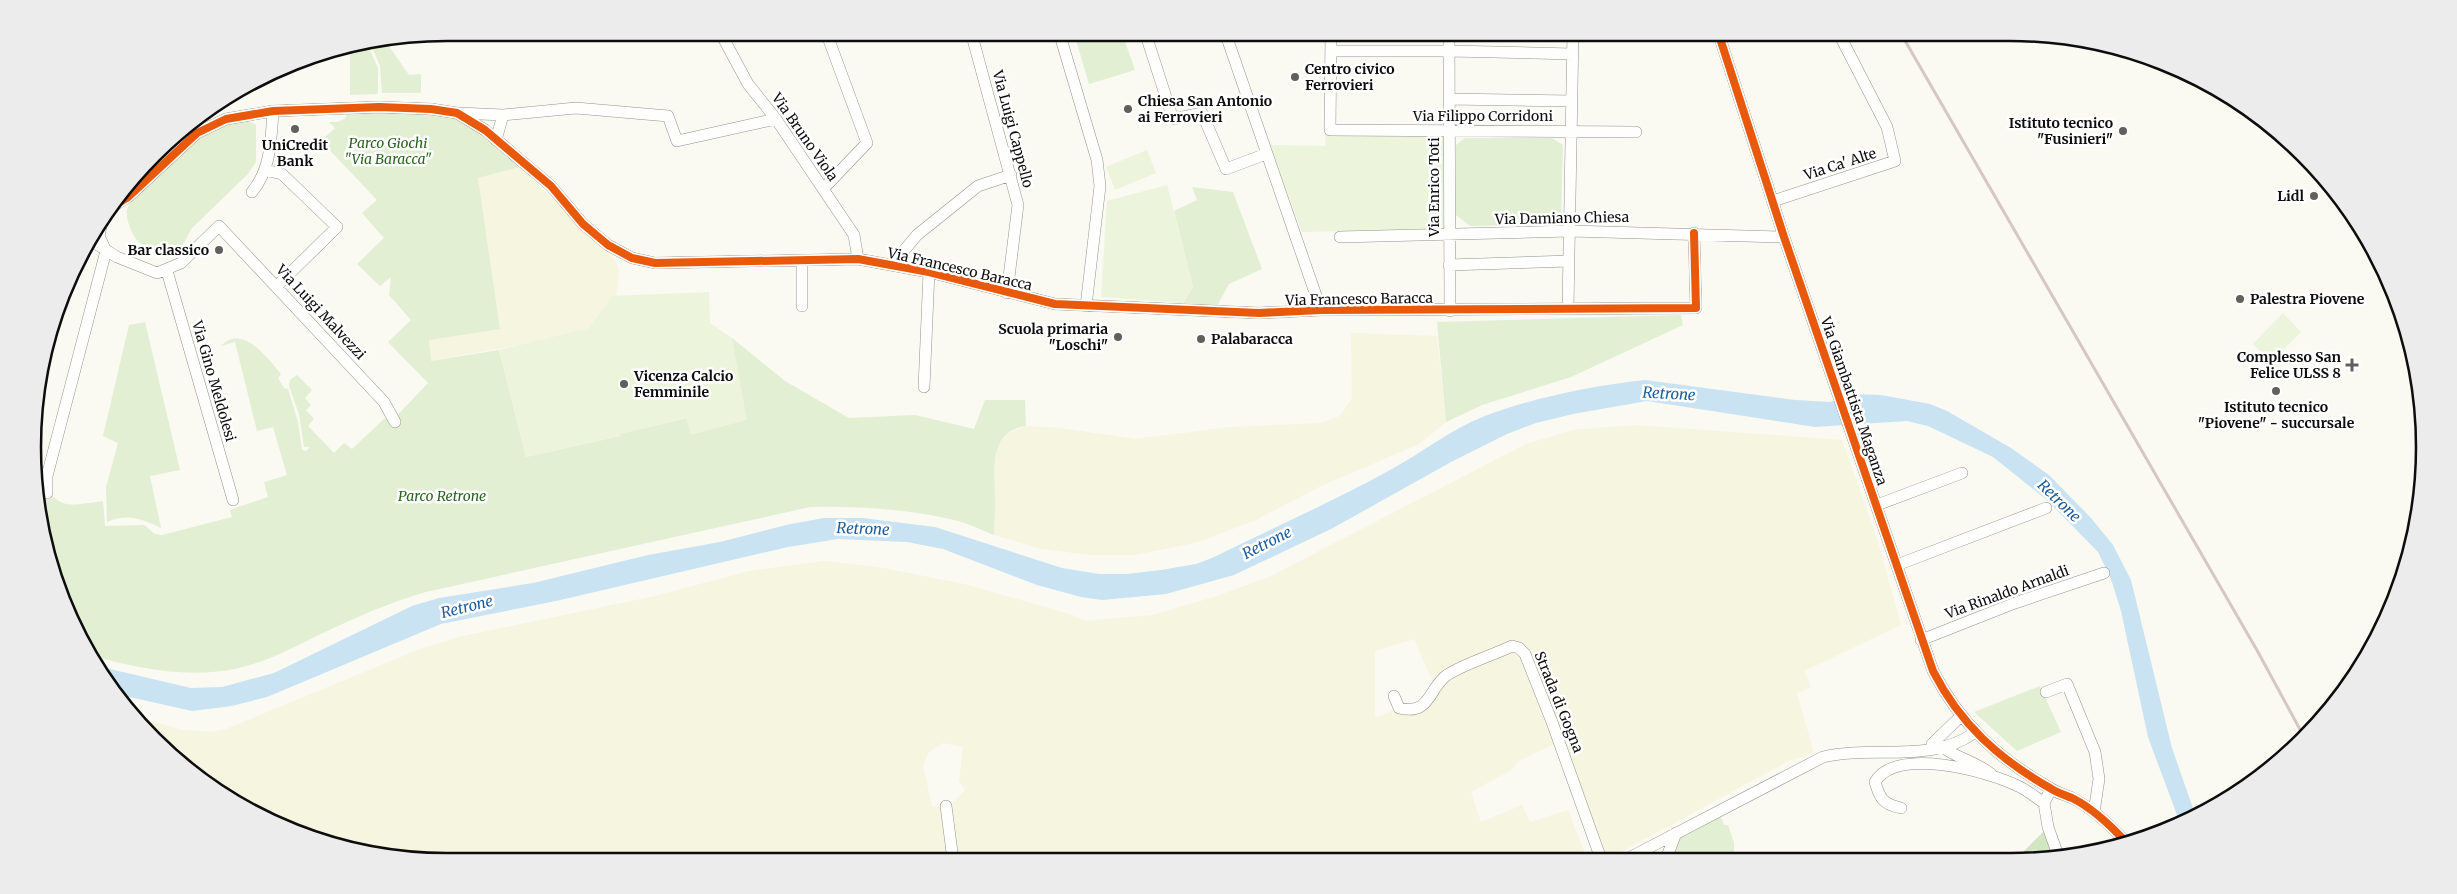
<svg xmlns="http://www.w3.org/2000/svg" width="2457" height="894" font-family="Merriweather,serif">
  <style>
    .farmland { fill: #f6f5df; fill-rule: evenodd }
    .green { fill: #e2efd3 }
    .forest { fill: #d2e7c1 }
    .pitch { fill: #ecf4dc }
    .water { fill: #c9e3f3 }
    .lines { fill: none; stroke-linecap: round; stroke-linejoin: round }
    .minor-casing { stroke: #949390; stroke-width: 12 }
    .minor { stroke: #fefefd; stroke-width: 11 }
    .rail { stroke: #d6c6c5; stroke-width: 3 }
    .cycleway-casing { stroke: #fff; stroke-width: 11 }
    .cycleway { stroke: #e8590c; stroke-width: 8 }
    .poi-dot { fill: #60605d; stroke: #fff; stroke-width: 2 }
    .labels { text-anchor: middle; stroke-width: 5; stroke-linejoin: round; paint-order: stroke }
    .poi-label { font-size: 14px; font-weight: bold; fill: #0d0d0d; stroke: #fff; text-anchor: start }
    .street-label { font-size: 14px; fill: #0d0d0d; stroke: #fff }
    .park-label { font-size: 14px; font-style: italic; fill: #2a6320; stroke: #fff }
    .water-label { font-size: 15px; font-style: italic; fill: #1b5c9b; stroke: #fff }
    .rim { fill: none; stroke: #0d0d0d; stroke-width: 2.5 }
  </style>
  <rect width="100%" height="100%" fill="#faf9f2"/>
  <path class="farmland" d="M520 167 615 260 619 271 616 296H612L589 328 540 340V341L430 361 429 339 500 329 478 178Z
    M1351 333 1437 336 1446 422 1419 444 1319 487 1256 520 1195 543 1134 555H1091L1042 549 994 535V459L996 447 1008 433 1026 426 1060 428 1136 439 1232 427 1320 423 1340 416 1352 398Z
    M1636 425 1842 440 1877 538 1901 625 1804 671 1811 687 1797 693 1814 753 1789 761 1608 859H1601L1559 742 1520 760 1511 770 1471 792 1481 822 1522 805 1530 822 1568 810 1587 859 447 861 340 847 216 791 154 740 134 716 182 730 211 732 226 729 420 649 463 636 655 596 749 571 824 561 884 568 964 584 1070 614 1086 621 1152 615 1214 597 1269 577 1526 444 1573 430ZM1414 639 1436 689 1408 710 1399 708 1375 718V651ZM943 743 963 747 959 781 965 790 952 804 932 807 923 765 929 752Z"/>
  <path class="green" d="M1074 33H1122L1135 70 1089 84Z
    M384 39 409 75 421 74V93H382L380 66 369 40Z
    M366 41 378 68V91L377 94 350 95V45Z
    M428 110 466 122 520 167 478 178 500 329 429 340 431 361 499 350 526 457 620 436 619 434 687 418 691 434 732 338 785 381 849 418 915 415 974 429 985 400H1025L1026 426C989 431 994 469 995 496 996 509 994 522 994 535 981 530 968 523 954 520 908 509 857 506 810 507L426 592C390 602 357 617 323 633 296 646 269 661 239 668 191 679 140 669 93 656L47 554 34 477C64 509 60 507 103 501L105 526 144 525 155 534 162 535 232 517 230 510 268 497 264 482 287 475 273 427 257 431 235 342 221 346C242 323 268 358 281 374L278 378 284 388 288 389 298 422 302 450 306 451 310 447H304L299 414 289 386 290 380 297 375 312 390 305 398 311 405 306 410 314 419 308 426 334 453 344 443 352 449 385 418 391 422 428 383 388 342 411 320 389 295 391 277 380 286 357 264 384 238 362 213 377 200 321 141 335 128 329 122H338L346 118 347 112Z
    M245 119 256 125V162L248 174 192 228 178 253C164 255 146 251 136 239 131 232 124 215 128 207 135 192 188 146 203 135 215 127 231 122 245 119Z
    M1465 138H1552L1563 145 1561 217 1553 224 1470 226 1456 215V145Z
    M1192 187 1233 192 1262 269 1229 284 1217 306 1183 303 1193 287 1174 211 1197 200Z
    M1681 315 1683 325 1571 377 1482 405 1446 422 1437 322Z
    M145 322 180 470 150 476 161 528C142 519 128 513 107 522L106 487 118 443 103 436 129 325Z
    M2040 686 2061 732 2017 751 1974 712Z
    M1719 812 1724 825H1728L1734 843V859H1671L1678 834Z"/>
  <path class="forest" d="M2048 827 2059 858H2017Z"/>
  <path class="pitch" d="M1446 133V226L1444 229 1302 232 1269 145 1326 146 1325 134Z
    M1147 150 1156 173 1115 190 1106 167Z
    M1167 185 1193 287 1183 303 1101 297 1107 201Z
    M709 292 710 323 732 338 747 420 691 435 686 418 620 434V436L526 457 499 350 589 328 612 296Z
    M2283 313 2301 332 2271 362 2253 344Z"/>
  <path class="water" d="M1645 380 1795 400 1830 402 1850 394 1881 395 1930 404 1947 411 2011 448 2049 475 2091 518 2113 545 2131 580 2172 748 2196 817 2180 823 2148 737 2121 611 2111 579 2098 552 2047 500 1993 457 1928 426 1907 421 1815 427 1647 401 1573 414 1536 423 1507 434 1451 462 1333 528 1234 575 1166 594 1102 600 1081 597 1037 585 943 549 907 542 838 539 788 547 556 601 441 624 267 697 232 706 192 711 116 694 103 678 97 666 191 688 222 687 274 673 412 606 439 598 533 583 648 555 720 542 786 525 824 518H862L935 527 1062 568 1099 574H1126L1161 570 1196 564 1212 558C1271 529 1332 502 1390 470 1422 453 1451 429 1485 416 1536 397 1591 386 1645 380Z"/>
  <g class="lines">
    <g class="minor-casing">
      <path id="minor" d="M720 32 748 84 776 119 854 235 858 259
        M971 32 1018 205 1007 293
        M1059 32 1097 160 1100 186 1086 306
        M1145 32 1173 119 1202 113 1226 169 1266 154
        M1225 32 1321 310
        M1331 32 1330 130 1636 132
        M1449 32 1450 311
        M1718 32 1784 237 1933 671C1960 724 1999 759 2050 788 2057 793 2066 795 2074 799 2093 809 2109 824 2124 840
        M1331 51H1450L1572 54
        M1450 99 1572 101
        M459 113 503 115 496 140
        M503 115 576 108 668 116 677 141 776 119
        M265 170 282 174 337 227 277 286
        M823 189 867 143 826 32
        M252 192C271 169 271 140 273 111
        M1773 201 1895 161 1887 127 1838 32
        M110 208 128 197 197 133 226 119 273 111 379 107 431 109 457 113 485 130 551 186 583 224 608 245 632 258 655 263 858 259 929 272 1055 304 1259 313 1321 310 1696 308 1694 233
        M102 221 99 236 106 251
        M1340 237 1570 231 1784 237
        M90 240 117 257 157 273 181 263 219 226 384 402 395 422
        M802 261V306
        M892 265 917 235 978 186 1011 175
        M1449 265 1569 261
        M167 271 233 500
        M1568 308 1573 32
        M924 387 929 272
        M47 493V476L106 251
        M1877 505 1962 473
        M1897 565 2046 508
        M1921 640 2015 603 2104 573
        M2046 692 2067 684 2095 752 2099 779 2094 812
        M1394 696 1399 708C1431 716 1429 687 1447 675 1466 663 1491 656 1512 646L1519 648 1525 654 1552 722 1601 859
        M1937 740C1945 755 1976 761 1991 774
        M1932 744 1961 716
        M2044 803 2048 827 2059 858
        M946 806 953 860
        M1901 808C1883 804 1880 799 1875 782 1896 746 1987 771 2018 786 2027 790 2035 797 2044 803L2051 789
        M1627 859 1823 757C1872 745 1931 764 1974 733
        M1666 859 1676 833"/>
    </g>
    <use href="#minor" class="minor"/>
    <path class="rail" d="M1900 32 2258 652 2303 735"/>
    <g class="cycleway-casing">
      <path id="cycleway" d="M1718 32 1784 237 1933 671C1960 724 1999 759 2050 788 2057 793 2066 795 2074 799 2093 809 2109 824 2124 840
        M110 208 128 197 197 133 226 119 273 111 379 107 431 109 457 113 485 130 551 186 583 224 608 245 632 258 655 263 858 259 929 272 1055 304 1259 313 1321 310 1696 308 1694 233"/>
    </g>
    <use href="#cycleway" class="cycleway"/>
  </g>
  <g class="poi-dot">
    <circle cx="1295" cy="77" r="5"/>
    <circle cx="1128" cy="109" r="5"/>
    <circle cx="295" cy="129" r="5"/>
    <circle cx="2123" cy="131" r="5"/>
    <circle cx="2314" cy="196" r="5"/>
    <circle cx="219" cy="250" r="5"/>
    <circle cx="2240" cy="299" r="5"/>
    <circle cx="1118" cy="337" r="5"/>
    <circle cx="1201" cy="339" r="5"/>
    <path d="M2349.5 357.5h5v5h5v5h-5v5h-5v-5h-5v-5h5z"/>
    <circle cx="624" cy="384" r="5"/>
    <circle cx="2276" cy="391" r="5"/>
  </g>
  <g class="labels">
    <g class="poi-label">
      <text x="1305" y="74">Centro civico<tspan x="1305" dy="16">Ferrovieri</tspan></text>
      <text x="1138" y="106">Chiesa San Antonio<tspan x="1138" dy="16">ai Ferrovieri</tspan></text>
      <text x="2113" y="128" text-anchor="end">Istituto tecnico<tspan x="2113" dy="16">"Fusinieri"</tspan></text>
      <text x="295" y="150" text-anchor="middle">UniCredit<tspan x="295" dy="16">Bank</tspan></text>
      <text x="2304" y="201" text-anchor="end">Lidl</text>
      <text x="209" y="255" text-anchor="end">Bar classico</text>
      <text x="2250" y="304">Palestra Piovene</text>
      <text x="1108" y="334" text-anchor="end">Scuola primaria<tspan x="1108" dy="16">"Loschi"</tspan></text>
      <text x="1211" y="344">Palabaracca</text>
      <text x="2341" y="362" text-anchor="end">Complesso San<tspan x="2341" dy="16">Felice ULSS 8</tspan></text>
      <text x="634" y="381">Vicenza Calcio<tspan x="634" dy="16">Femminile</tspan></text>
      <text x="2276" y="412" text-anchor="middle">Istituto tecnico<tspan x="2276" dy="16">"Piovene" - succursale</tspan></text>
    </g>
    <g class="street-label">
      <text x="1483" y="121">Via Filippo Corridoni</text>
      <text transform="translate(1013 129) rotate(75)" y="5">Via Luigi Cappello</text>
      <text transform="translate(805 137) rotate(55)" y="5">Via Bruno Viola</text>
      <text transform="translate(1840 164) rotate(-18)" y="5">Via Ca' Alte</text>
      <text transform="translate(1434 187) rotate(-90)" y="5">Via Enrico Toti</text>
      <text transform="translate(1562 218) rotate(-1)" y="5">Via Damiano Chiesa</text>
      <text transform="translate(960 269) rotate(13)" y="5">Via Francesco Baracca</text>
      <text transform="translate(1359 299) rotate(-1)" y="5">Via Francesco Baracca</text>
      <text transform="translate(321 312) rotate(47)" y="5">Via Luigi Malvezzi</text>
      <text transform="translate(214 381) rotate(74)" y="5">Via Gino Meldolesi</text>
      <text transform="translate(1854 401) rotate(71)" y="5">Via Giambattista Maganza</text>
      <text transform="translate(2007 592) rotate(-20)" y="5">Via Rinaldo Arnaldi</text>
      <text transform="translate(1559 702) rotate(68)" y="5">Strada di Gogna</text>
    </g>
    <g class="park-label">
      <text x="388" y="148">Parco Giochi<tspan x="388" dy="16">"Via Baracca"</tspan></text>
      <text x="442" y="501">Parco Retrone</text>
    </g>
    <g class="water-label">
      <text transform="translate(1669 394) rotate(3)" y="5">Retrone</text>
      <text transform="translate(2059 501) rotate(44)" y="5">Retrone</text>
      <text transform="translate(863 529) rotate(2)" y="5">Retrone</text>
      <text transform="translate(1267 543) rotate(-27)" y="5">Retrone</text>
      <text transform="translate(467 607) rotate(-14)" y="5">Retrone</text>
    </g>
  </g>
  <path d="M0 0H2457V894H0ZM447 41H2010A406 406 0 0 1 2416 447V447A406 406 0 0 1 2010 853H447A406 406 0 0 1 41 447V447A406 406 0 0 1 447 41Z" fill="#ececec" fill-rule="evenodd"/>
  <path class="rim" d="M447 41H2010A406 406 0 0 1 2416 447V447A406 406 0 0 1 2010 853H447A406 406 0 0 1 41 447V447A406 406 0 0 1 447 41Z"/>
</svg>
